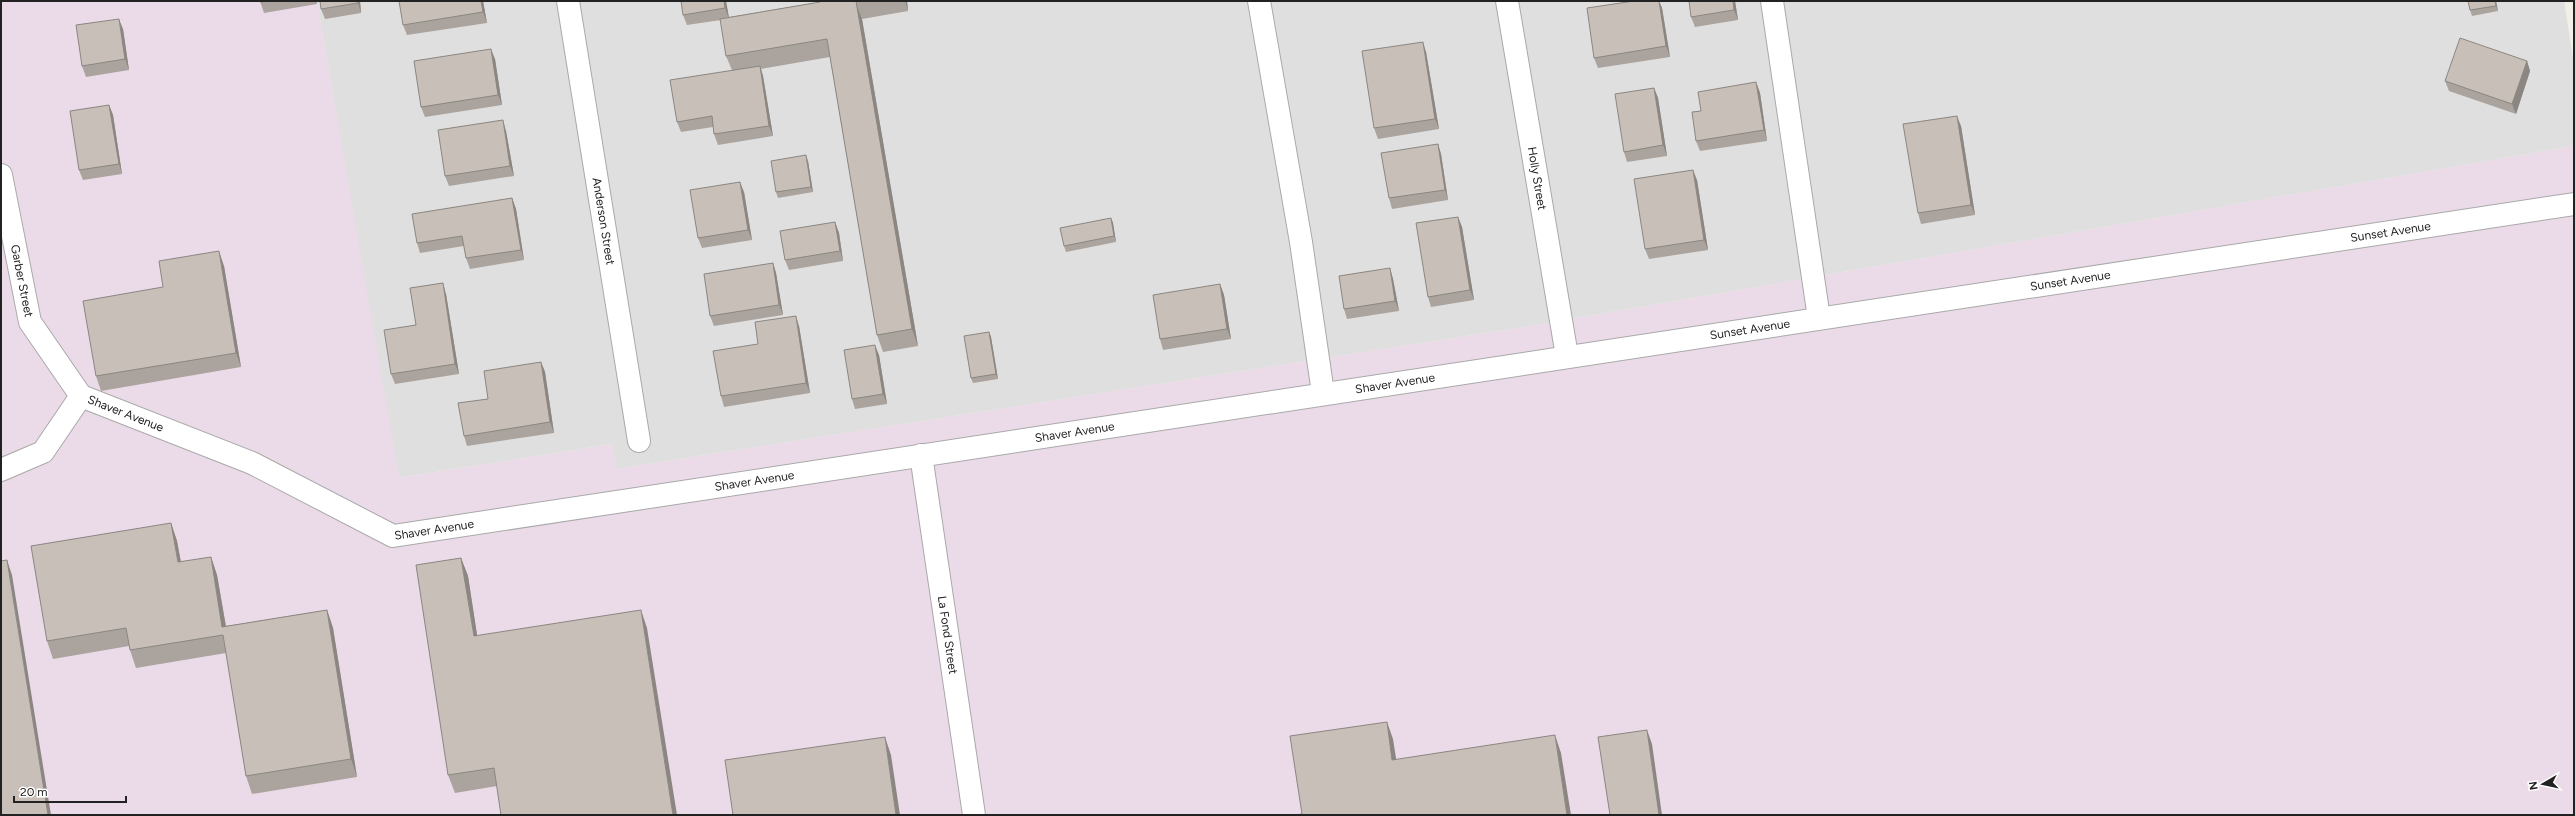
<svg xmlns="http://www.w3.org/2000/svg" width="2575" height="816" font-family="Figtree,sans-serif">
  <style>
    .residential { fill: #e0dfdf }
    .industrial { fill: #ebdbe8 }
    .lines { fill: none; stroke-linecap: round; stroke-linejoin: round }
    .service-casing { stroke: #a9a9a9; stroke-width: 24 }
    .minor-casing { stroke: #a9a9a9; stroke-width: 24 }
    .service { stroke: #fff; stroke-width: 22 }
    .minor { stroke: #fff; stroke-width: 22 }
    .wall { fill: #aba49e }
    .shaded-wall { fill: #8b8681 }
    .building { fill: #c7bfb8; stroke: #8b8681 }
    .labels { text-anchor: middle; stroke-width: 3; stroke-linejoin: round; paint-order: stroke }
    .street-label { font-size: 12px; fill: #222; stroke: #fff }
  </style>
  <rect width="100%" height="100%" fill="#f2efe9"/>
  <path class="residential" d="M317 1H2564L2574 64V146L1530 326 616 469 612 444 398 478Z"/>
  <path class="industrial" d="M1 1H317L399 478 612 444 616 469 1530 326 2574 146V815H1Z"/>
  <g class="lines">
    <g class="service-casing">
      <path id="service" d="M1259 1 1301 242 1323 393"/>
    </g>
    <g class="minor-casing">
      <g id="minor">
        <path id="s1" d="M568 1 639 441"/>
        <path id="s2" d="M1507 1 1567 356"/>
        <path d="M1772 1 1819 318"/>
        <path id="s3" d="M1 175 30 322 81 396"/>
        <path id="s4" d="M81 396 252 463 393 536 2574 204"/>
        <path id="s5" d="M921 455 974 815"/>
        <path d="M1 470 43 452 81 396"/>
      </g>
    </g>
    <use href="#service" class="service"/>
    <use href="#minor" class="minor"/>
  </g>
  <path class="wall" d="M260 1H317V4L264 13Z
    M360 1 361 13 325 19 321 9Z
    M483 1 487 23 407 35 403 25Z
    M726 1 729 17 820 2V1H907L908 11 862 19 918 346 883 352 877 335 830 57 761 69 763 76 773 136 718 145 714 134 713 127 681 132 677 122 732 70 726 56 721 20 687 25 683 15Z
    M1634 1H1659L1662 8 1670 57 1598 68 1594 58Z
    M1735 1 1738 20 1695 27 1691 17Z
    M2496 1 2498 11 2472 16 2470 10Z
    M123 29 129 70 86 77 82 66Z
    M1426 52 1439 129 1378 139 1374 128Z
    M495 59 502 105 425 117 421 107Z
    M2527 61 2530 71 2516 114 2449 91 2445 81Z
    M1756 82 1760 93 1767 141 1700 151 1696 141 1701 111Z
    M1654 88 1658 98 1667 156 1627 162 1624 152Z
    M109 105 113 115 122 174 83 180 79 170Z
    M1961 126 1975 215 1921 224 1918 213Z
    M506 131 514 176 449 186 445 176Z
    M1438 144 1441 154 1448 200 1392 209 1389 198Z
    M808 161 813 192 778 198 776 192Z
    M1697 180 1708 250 1649 259 1645 249Z
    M744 192 752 240 702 248 698 238Z
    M512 198 516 209 524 260 470 269 466 258 464 246 420 253 417 243Z
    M1458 217 1462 227 1474 300 1431 307 1428 297Z
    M1111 218 1113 223 1116 242 1066 252 1064 246Z
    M835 222 839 233 843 261 789 270 785 260Z
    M773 263 776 273 783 315 714 326 710 316Z
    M224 266 241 367 101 391 96 376 163 287Z
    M1390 268 1393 279 1399 311 1347 319 1344 309Z
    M1220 284 1224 295 1231 339 1163 350 1160 339Z
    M446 294 459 374 395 384 391 374 416 325Z
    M799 326 810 393 724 407 721 396 758 344Z
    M989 332 991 337 998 379 973 383 971 378Z
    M879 355 887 404 855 409 852 399Z
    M541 362 545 372 554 433 467 446 464 436 488 399Z
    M171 523 177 541 181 562 211 557 217 575 226 626 327 610 333 628 357 777 252 794 246 776 226 653 136 668 130 650 129 646 53 659 47 641Z
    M461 558 468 576 477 636 647 628 497 786 455 793 448 775Z"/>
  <path class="shaded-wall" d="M357 1H360L361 13 358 3Z
    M481 1H483L487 23 483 12Z
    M724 1H726L729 19 725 8Z
    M855 1 862 19 918 346 912 329Z
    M905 1H907L908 11Z
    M1659 1 1662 8 1670 57 1666 46Z
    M1733 1H1735L1738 20 1734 10Z
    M2495 1H2496L2498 11 2496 6Z
    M119 19 123 29 129 70 125 59Z
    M1423 42 1426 52 1439 129 1435 119Z
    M491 49 495 59 502 105 498 95Z
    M2527 61 2530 71 2516 114 2512 104Z
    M760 66 763 76 773 136 769 126Z
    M1756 82 1760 93 1767 141 1764 130Z
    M1654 88 1658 98 1667 156 1663 145Z
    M109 105 113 115 122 174 119 164Z
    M1957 116 1961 126 1975 215 1971 205Z
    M503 120 506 131 514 176 510 166Z
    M1438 144 1441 154 1448 200 1445 190Z
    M806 155 808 161 813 192 811 187Z
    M1693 170 1697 180 1708 250 1704 240Z
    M740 182 744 192 752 240 748 230Z
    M512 198 516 209 524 260 521 250Z
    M1458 217 1462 227 1474 300 1470 290Z
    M1111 218 1113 223 1116 242 1114 236Z
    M835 222 839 233 843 261 840 251Z
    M219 251 224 266 241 367 236 353Z
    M773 263 776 273 783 315 779 305Z
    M1390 268 1393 279 1399 311 1395 301Z
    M443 283 446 294 459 374 455 364Z
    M1220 284 1224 295 1231 339 1227 329Z
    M796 316 799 326 810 393 806 383Z
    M989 332 991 337 998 379 996 374Z
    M875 345 879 355 887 404 883 394Z
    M541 362 545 372 554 433 550 422Z
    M171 523 177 541 184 580 178 562Z
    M211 557 217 575 229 645 222 627Z
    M461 558 468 576 480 654 474 636Z
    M7 560 12 575 51 815H48Z
    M327 610 333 628 357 777 351 759Z
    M641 610 647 628 677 815H673Z
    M1387 722 1393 739 1399 777 1392 760Z
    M1647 730 1652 744 1662 815H1659Z
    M1555 735 1561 753 1571 815H1567Z
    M885 737 891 755 900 815H896Z"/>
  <path class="building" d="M260 1H268L260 2Z
    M320 1H357L358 3 321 9Z
    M399 1H481L483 12 403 25Z
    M681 1H724L725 8 683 15Z
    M820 1H856L912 329 877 335 827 39 726 56 720 19 820 2Z
    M1634 1H1659L1666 46 1594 58 1587 8Z
    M1689 1H1733L1734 10 1691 17Z
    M2468 1H2495L2496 6 2470 10Z
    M119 19 125 59 82 66 76 25Z
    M2460 38 2527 61 2512 104 2445 81Z
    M1423 42 1435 119 1374 128 1362 51Z
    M491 49 498 95 421 107 414 61Z
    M760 66 769 126 714 134 712 116 677 122 670 80Z
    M1756 82 1764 130 1696 141 1692 112 1701 111 1698 92Z
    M1654 88 1663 145 1624 152 1615 94Z
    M109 105 119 164 79 170 70 111Z
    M1957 116 1971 205 1918 213 1903 124Z
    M503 120 510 166 445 176 438 130Z
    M1438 144 1445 190 1389 198 1381 153Z
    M806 155 811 187 776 192 771 161Z
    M1693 170 1704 240 1645 249 1634 179Z
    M740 182 748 230 698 238 690 190Z
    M512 198 521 250 466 258 462 236 417 243 412 214Z
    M1458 217 1470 290 1428 297 1416 223Z
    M1111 218 1114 236 1064 246 1060 228Z
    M835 222 840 251 785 260 780 231Z
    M219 251 236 353 96 376 83 301 163 287 159 261Z
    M773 263 779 305 710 316 704 274Z
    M1390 268 1395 301 1344 309 1339 276Z
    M443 283 455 364 391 374 384 330 416 325 410 288Z
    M1220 284 1227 329 1160 339 1153 295Z
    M796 316 806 383 721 396 713 351 758 344 755 322Z
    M989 332 996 374 971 378 964 336Z
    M875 345 883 394 852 399 844 350Z
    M541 362 550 422 464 436 458 403 488 399 484 371Z
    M171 523 178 562 211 557 222 627 327 610 351 759 246 776 223 635 130 650 126 628 47 641 31 546Z
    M461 558 474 636 641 610 673 815H501L494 768 448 775 416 565Z
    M7 560 48 815H1V561Z
    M1387 722 1392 760 1555 735 1567 815H1295L1302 814 1290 736Z
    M1647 730 1659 815H1610L1598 737Z
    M885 737 896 815H733L725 760Z"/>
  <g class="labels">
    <g class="street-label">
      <text dy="4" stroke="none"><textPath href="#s2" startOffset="180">Holly Street</textPath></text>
      <text dy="4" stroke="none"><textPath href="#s1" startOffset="223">Anderson Street</textPath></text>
      <text dy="4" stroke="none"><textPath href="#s4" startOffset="2363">Sunset Avenue</textPath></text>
      <text dy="4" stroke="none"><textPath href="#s4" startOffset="2039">Sunset Avenue</textPath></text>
      <text dy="4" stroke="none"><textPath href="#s3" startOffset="108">Garber Street</textPath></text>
      <text dy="4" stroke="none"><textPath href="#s4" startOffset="1715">Sunset Avenue</textPath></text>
      <text dy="4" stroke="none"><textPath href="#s4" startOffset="1356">Shaver Avenue</textPath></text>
      <text dy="4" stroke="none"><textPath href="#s4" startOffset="48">Shaver Avenue</textPath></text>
      <text dy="4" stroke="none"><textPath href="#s4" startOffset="1032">Shaver Avenue</textPath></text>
      <text dy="4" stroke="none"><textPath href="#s4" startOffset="708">Shaver Avenue</textPath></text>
      <text dy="4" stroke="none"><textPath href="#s4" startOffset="384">Shaver Avenue</textPath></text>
      <text dy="4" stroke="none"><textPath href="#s5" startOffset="182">La Fond Street</textPath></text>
    </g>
  </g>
  <rect width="2575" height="816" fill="none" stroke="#222222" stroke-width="4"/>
  <g transform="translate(2543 784) rotate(261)" stroke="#ffffff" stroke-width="3" paint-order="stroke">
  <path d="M0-3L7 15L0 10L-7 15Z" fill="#222222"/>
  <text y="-6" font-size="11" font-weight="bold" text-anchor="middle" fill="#222222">N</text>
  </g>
  <path d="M14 796v6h112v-6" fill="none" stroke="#222222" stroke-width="2"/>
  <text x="20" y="796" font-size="12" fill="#222222" stroke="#ffffff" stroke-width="3" paint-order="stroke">20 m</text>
</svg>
